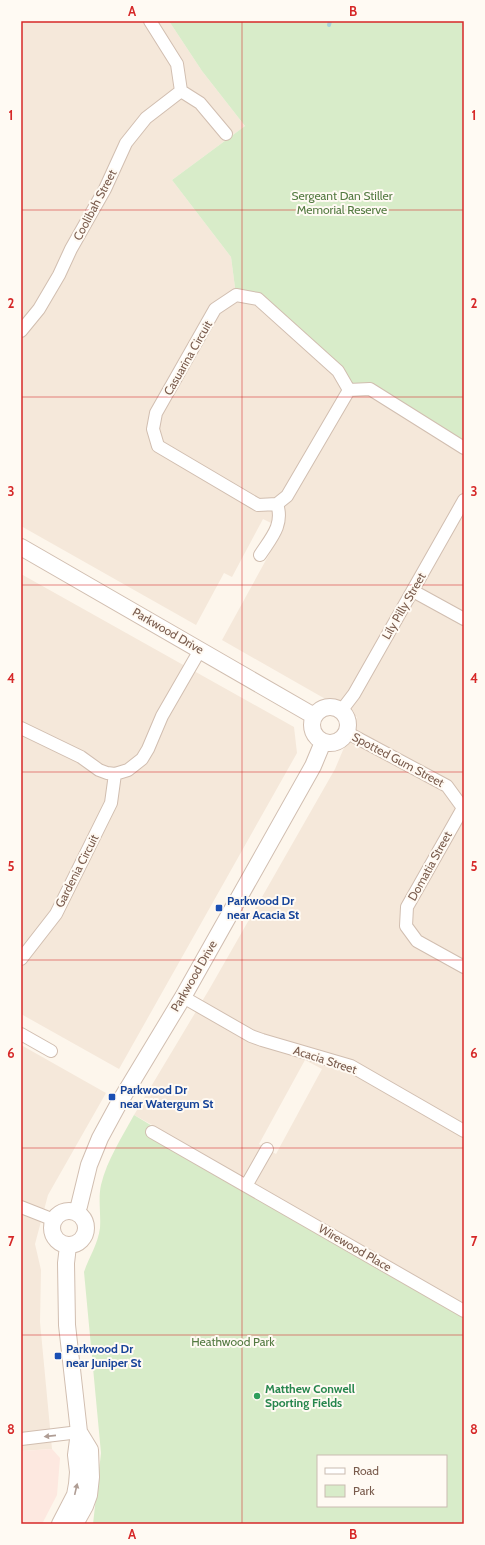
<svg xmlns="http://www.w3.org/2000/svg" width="485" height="1545" font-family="Cabin,sans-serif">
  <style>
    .residential { fill: #f5e8da; fill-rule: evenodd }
    .commercial { fill: #fde8e0 }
    .green { fill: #d8ecc9; fill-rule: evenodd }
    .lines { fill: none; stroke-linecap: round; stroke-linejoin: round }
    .stream { stroke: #a5d3da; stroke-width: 4 }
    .minor-casing { stroke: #d1beb0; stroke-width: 14 }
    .tertiary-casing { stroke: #d1beb0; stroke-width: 18 }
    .minor { stroke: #fff; stroke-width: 12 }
    .tertiary { stroke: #fff; stroke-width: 16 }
    .oneway { fill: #af9d94 }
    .grid { fill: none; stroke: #d62828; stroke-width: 1; stroke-opacity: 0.55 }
    .transit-dot { fill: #1a4fb4; stroke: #fffaf3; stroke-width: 1.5 }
    .leisure-dot { fill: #2e9e5b; stroke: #fffaf3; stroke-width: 1.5 }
    .labels { text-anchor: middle; stroke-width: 4; stroke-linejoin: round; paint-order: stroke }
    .park-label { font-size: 12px; fill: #537a41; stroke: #fffaf3 }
    .street-label { font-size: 12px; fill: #7a5c4d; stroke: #fffaf3 }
    .transit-label { font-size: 12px; font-weight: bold; fill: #164399; stroke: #fffaf3; text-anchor: start }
    .leisure-label { font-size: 12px; font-weight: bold; fill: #27864d; stroke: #fffaf3; text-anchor: start }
    .neatline { fill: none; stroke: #d62828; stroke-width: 1.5 }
    .grid-label { font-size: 13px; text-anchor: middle; font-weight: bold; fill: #d62828 }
  </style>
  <rect width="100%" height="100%" fill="#fdf6ec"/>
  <path class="residential" d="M21 21H169L202 71 245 126 172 180 231 257 236 295 258 299 370 389 464 448V1311L152 1132 154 1126 134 1115 210 988 335 769 357 717 222 640 283 529 263 519 232 577 224 573 196 625 21 526ZM305 1060 322 1069 276 1154 259 1144Z
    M21 574 294 727 297 753 119 1069 21 1014Z
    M21 1045 106 1093 48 1195 35 1244 41 1270 40 1322 52 1449 21 1451Z"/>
  <path class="commercial" d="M52 1449 60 1458 57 1495 42 1524H21V1451Z"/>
  <path class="green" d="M169 21H464V448L370 389 349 390 259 299 236 295 231 257 172 180 245 126 202 71Z
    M134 1115 154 1127 152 1132 464 1311V1524H93L101 1453 84 1272C89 1257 98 1244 100 1228 101 1214 98 1198 101 1185 107 1160 122 1137 134 1115ZM318 1456H446V1506H318Z"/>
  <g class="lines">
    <path class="stream" d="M329 25 330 21"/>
    <g class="minor-casing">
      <path id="minor" d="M150 21 177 64 181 91 200 103 226 134
        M21 331 39 309 59 275 71 249 105 189 126 143 146 118 181 91
        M349 390 287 496 277 504 258 505 158 446 153 429 156 413 215 309 236 295 258 299 338 371 349 390 370 389 464 448
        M260 555C271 538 284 525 277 504
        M413 591 464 619
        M341 711 354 694 464 500
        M21 728 81 757 99 770 107 773 115 774 128 770 142 759 148 749 162 716 200 650
        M346 732 447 786 463 808H464
        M463 808 407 907 406 926 417 941 464 967
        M21 959 56 914 111 803 115 774
        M183 997 251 1036 262 1040 351 1066 464 1131
        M21 1034 51 1051
        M152 1132 464 1311
        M246 1186 267 1149
        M21 1207 54 1220
        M21 1439 79 1432"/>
    </g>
    <g class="tertiary-casing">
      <path id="tertiary" d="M21 547 314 716
        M312 725a18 18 0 1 1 36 0a18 18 0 1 1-36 0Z
        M52 1228a17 17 0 1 1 34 0a17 17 0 1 1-34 0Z
        M75 1212 79 1206 89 1165 100 1138 119 1103 183 997 313 766 323 742
        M60 1524 75 1495 77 1484 78 1472 76 1455 79 1432 67 1325 66 1263 68 1246
        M75 1524 85 1506 89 1495 91 1477 90 1450 79 1432"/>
    </g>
    <use href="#minor" class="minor"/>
    <use href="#tertiary" class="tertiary"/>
  </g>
  <defs><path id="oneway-solid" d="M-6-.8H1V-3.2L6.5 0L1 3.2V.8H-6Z"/></defs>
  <g class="oneway">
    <use href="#oneway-solid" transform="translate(50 1436) rotate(174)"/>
    <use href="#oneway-solid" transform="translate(76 1489) rotate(-77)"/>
  </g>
  <path class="grid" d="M242 21V1524M21 210H464M21 397H464M21 585H464M21 772H464M21 960H464M21 1148H464M21 1335H464"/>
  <g class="transit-dot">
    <rect x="215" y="904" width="8" height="8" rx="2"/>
    <rect x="108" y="1093" width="8" height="8" rx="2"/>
    <rect x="54" y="1352" width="8" height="8" rx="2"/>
  </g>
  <circle class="leisure-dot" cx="257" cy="1396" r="4"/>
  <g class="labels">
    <g class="park-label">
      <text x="342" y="200">Sergeant Dan Stiller<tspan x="342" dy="14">Memorial Reserve</tspan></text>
      <text x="233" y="1346">Heathwood Park</text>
    </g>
    <g class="street-label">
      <text transform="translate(95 205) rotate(-62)" y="4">Coolibah Street</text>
      <text transform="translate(188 358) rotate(-60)" y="4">Casuarina Circuit</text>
      <text transform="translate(404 606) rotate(-60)" y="4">Lily Pilly Street</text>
      <text transform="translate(168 631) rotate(30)" y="4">Parkwood Drive</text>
      <text transform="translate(398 760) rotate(28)" y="4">Spotted Gum Street</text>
      <text transform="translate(430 866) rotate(-61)" y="4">Domatia Street</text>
      <text transform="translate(77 871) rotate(-63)" y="4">Gardenia Circuit</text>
      <text transform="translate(194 976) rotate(-60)" y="4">Parkwood Drive</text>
      <text transform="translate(325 1060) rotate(18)" y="4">Acacia Street</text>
      <text transform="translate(355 1248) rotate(30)" y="4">Wirewood Place</text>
    </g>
    <g class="transit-label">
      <text x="227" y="905">Parkwood Dr<tspan x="227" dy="14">near Acacia St</tspan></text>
      <text x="120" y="1094">Parkwood Dr<tspan x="120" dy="14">near Watergum St</tspan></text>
      <text x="66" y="1353">Parkwood Dr<tspan x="66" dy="14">near Juniper St</tspan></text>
    </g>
    <g class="leisure-label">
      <text x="265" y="1393">Matthew Conwell<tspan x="265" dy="14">Sporting Fields</tspan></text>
    </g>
  </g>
  <rect width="485" height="1545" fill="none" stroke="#fffaf3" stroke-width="44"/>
  <rect x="317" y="1455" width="130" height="52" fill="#fffaf3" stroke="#cabbb1"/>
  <rect x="325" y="1468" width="20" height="6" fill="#ffffff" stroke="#cabbb1"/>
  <text x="353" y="1475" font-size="12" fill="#7a5c4d">Road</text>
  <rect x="325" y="1485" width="20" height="12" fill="#d8ecc9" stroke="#cabbb1"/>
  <text x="353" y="1495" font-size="12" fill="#7a5c4d">Park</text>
  <rect x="22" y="22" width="441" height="1501" class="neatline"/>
  <g class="grid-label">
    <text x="132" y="16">A</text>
    <text x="353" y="16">B</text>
    <text x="11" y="120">1</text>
    <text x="474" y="120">1</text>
    <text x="11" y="308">2</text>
    <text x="474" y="308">2</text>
    <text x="11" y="496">3</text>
    <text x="474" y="496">3</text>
    <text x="11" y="683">4</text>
    <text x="474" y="683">4</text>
    <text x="11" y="871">5</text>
    <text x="474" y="871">5</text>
    <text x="11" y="1058">6</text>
    <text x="474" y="1058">6</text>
    <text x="11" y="1246">7</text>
    <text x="474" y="1246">7</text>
    <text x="11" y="1434">8</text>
    <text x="474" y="1434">8</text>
    <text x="132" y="1539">A</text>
    <text x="353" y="1539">B</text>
  </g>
</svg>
